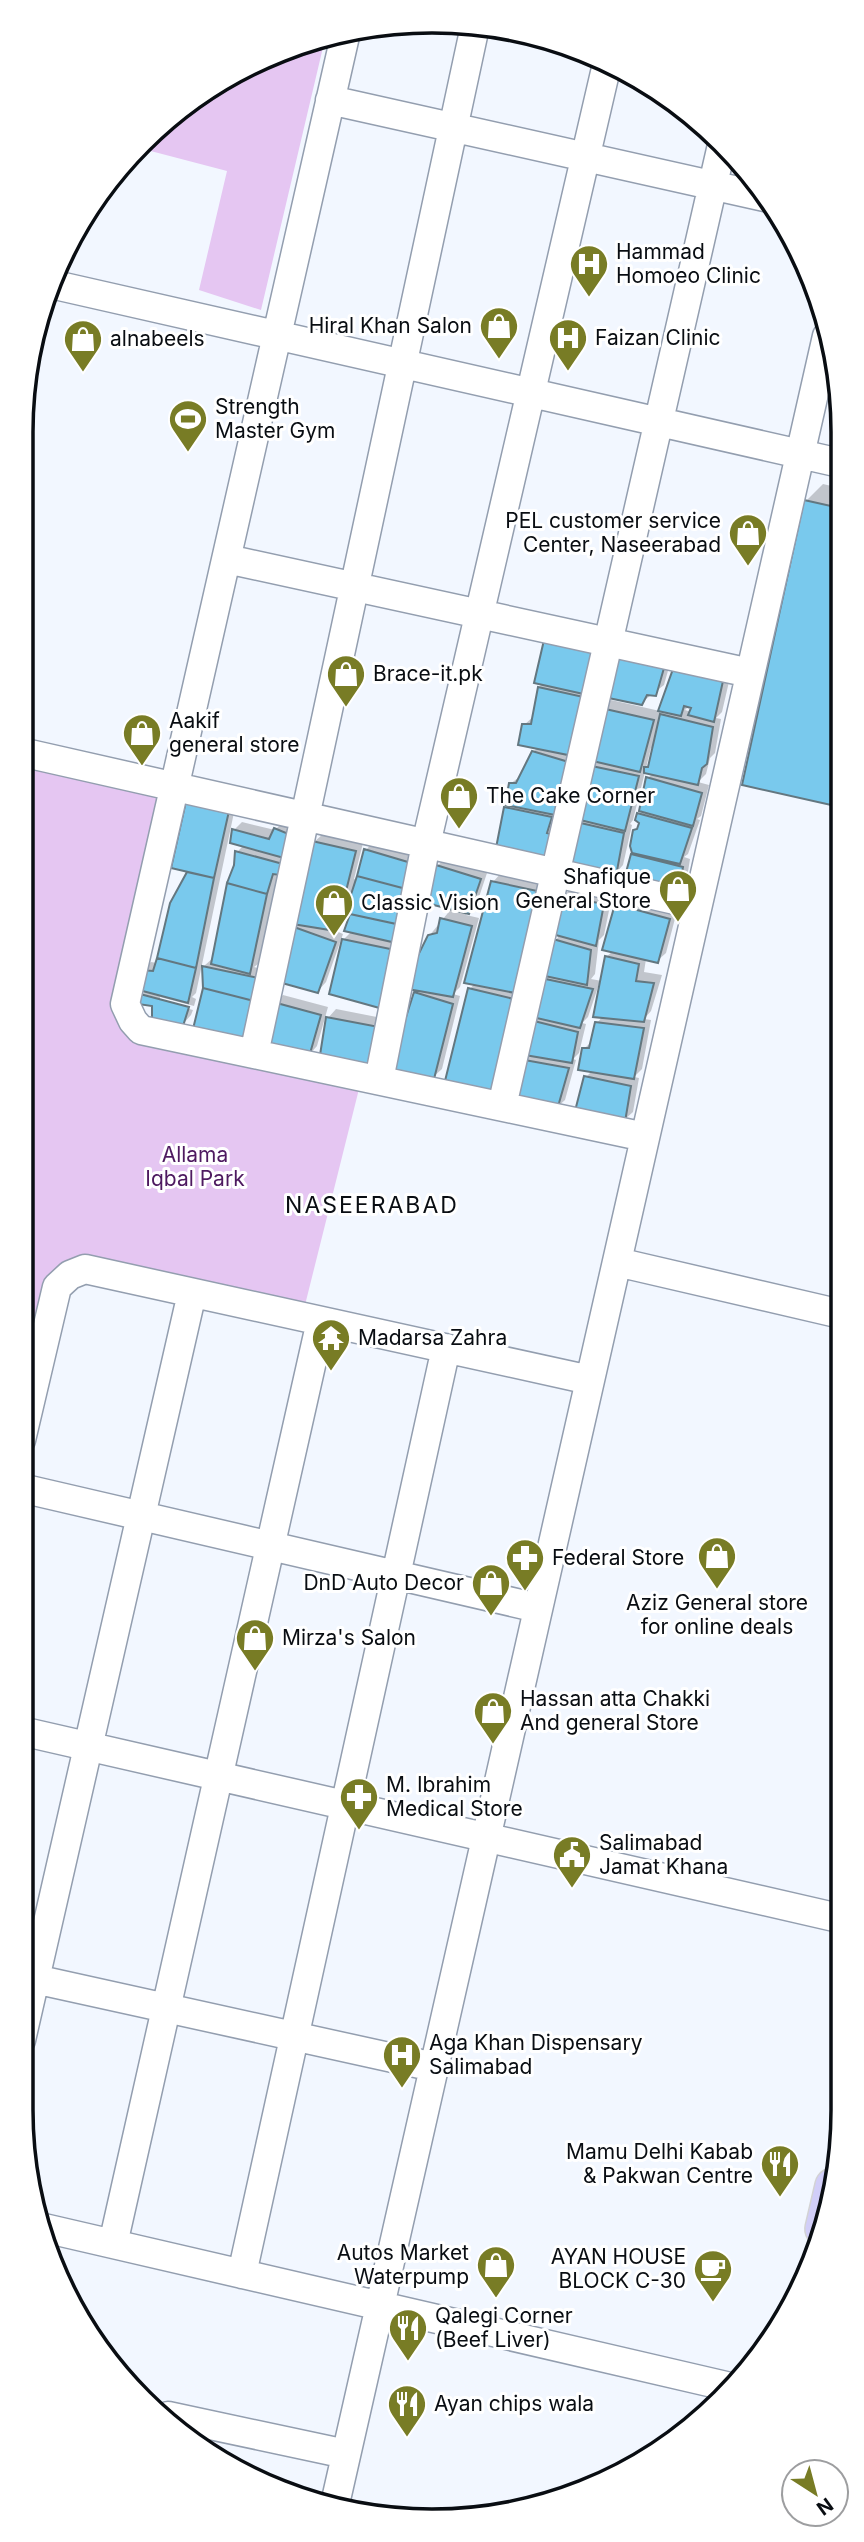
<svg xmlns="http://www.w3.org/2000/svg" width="864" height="2542" font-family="Inter,sans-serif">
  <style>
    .green { fill: #e5c6f2 }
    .shadow { fill: #0003; fill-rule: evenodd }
    .building { fill: #79c9ed; stroke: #637780; stroke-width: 2 }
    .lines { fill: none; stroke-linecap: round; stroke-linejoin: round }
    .minor-casing { stroke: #939eaf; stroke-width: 31 }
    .major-casing { stroke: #d3d3d4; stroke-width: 38 }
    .minor { stroke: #fff; stroke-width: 28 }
    .major { stroke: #d1cef8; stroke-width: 35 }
    .labels { text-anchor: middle; stroke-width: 6; stroke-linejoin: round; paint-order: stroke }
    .poi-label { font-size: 21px; fill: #090d12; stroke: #fff; text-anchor: start }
    .park-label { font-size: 21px; fill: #4e1a60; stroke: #fff }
    .neighbourhood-label { font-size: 23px; letter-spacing: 2px; fill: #090d12; stroke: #fff }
    .rim { fill: none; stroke: #090d12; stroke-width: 3.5 }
  </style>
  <rect width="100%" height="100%" fill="#f2f7ff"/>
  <path class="green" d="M324 43 261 310 199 290 227 171 143 149 226 76Z
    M21 753 176 788 133 1021 362 1077 302 1317 70 1275 21 1440Z"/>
  <path class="shadow" d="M823 484 840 488V805L744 784 806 501Z
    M608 646 559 848 505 808 510 804V784L522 775 533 752 538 747 524 725 534 716 539 687 543 683Z
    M671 660 664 685 641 703 602 695Z
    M675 670 731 673 722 712 716 718 721 719 715 753 710 758 706 774 698 782 709 785 701 816 697 819 700 820 688 854 684 857 690 859 687 878 678 886 633 855 636 852 635 831 640 826 639 814 643 810 648 778 653 773 645 772 633 820 630 824 632 825 623 865 615 874 565 863 602 709 611 700 660 711ZM689 706 693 707 691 712 685 710ZM651 748H654L651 762 646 768Z
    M236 803 196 993 192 997 196 999 194 1006 160 997V1001L193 1010 191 1015 183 1024 142 995 146 990 142 970 151 962 157 963 171 904 190 871 173 867Z
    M284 821 299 827 279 873 258 964 254 967 268 971 314 842 323 834 363 843 354 879 357 880 366 850 374 841 426 856 407 943 391 999 343 940 352 931V913L346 912 344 920 334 930 343 934 326 982 318 991 264 976 205 988 204 966 213 958 237 852 244 845 234 830 242 822 275 830Z
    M446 858 488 870 477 903 466 915 479 918 460 987 453 994 460 996 442 1069 433 1077 416 993 420 989 429 936 452 908 437 866Z
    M501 873 549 884 529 982 560 934 563 897 571 888 612 896 604 935 599 940 595 974 591 979 602 981 606 957 613 951 616 904 625 896 677 911 666 953 657 961 646 959 644 972 662 975 651 1011 644 1019 651 1020 642 1069 634 1077 639 1078 633 1112 624 1120 586 1077 592 1071 584 1049 593 1040 597 1023 603 1016 601 985 599 984 588 1017 582 1023 586 1024 579 1053 573 1059 576 1060 565 1100 556 1108 470 989 475 983 493 882Z
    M283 995 328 1007 317 1046 309 1055 276 1002Z
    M336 1009 387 1019 370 1067 328 1018Z"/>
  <path class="building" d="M804 500 840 508V807L742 785Z
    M544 640 601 654 588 695 534 683Z
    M611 656 664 668 656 696 647 695 642 705 599 696Z
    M673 669 723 681 714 722 688 715 691 708 684 706 681 716 658 711Z
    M538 687 588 698 573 756 518 745 522 724H531Z
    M601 708 654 720 640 772 584 759Z
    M660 714 713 727 707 764 702 768 698 785 644 773V767H648Z
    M532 751 572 763 560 816 505 805 509 783H516Z
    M587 765 639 776 625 831 576 819Z
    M646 777 702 793 693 826 639 811Z
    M186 801 229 811 214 878 171 868Z
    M504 807 552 817 547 833 558 836 551 859 496 848Z
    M637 813 692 828 680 864 632 853 630 846 633 830 637 829 639 823 635 820Z
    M572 821 624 833 616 876 563 864Z
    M274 828 291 835 284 858 230 843 232 829 269 839Z
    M312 841 356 851 336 931 280 922Z
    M364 849 418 865 410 890 357 876Z
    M235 851 283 864 280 875 273 874 267 894 227 883 234 865Z
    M631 854 683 867 679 888 625 876Z
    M436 865 481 879 469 914 422 902Z
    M187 872 214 878 196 968 157 958 170 903Z
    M357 876 410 890 401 925 345 913Z
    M491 881 542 892 520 994 464 983Z
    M227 883 267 894 250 974 211 964Z
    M561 896 604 904 596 946 552 934Z
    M615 904 670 919 658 963 602 950Z
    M350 914 401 925 392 942 344 931Z
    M440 918 472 926 453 997 402 988 428 935 437 933Z
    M280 922 336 942 318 993 264 978Z
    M342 939 400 951 383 1009 329 994Z
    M553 939 591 950 587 985 545 976Z
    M605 956 639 964 636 981 654 983 644 1022 593 1017Z
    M157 958 196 968 188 1003 135 989 140 970 153 971Z
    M202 966 258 978 254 1001 203 988Z
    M536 977 593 989 580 1028 528 1016Z
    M203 988 254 1001 244 1041 193 1029Z
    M468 988 518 1000 491 1096 444 1085Z
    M414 992 453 1004 434 1079 389 1070Z
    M140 994 189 1007 183 1026 152 1020V1006L138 1004Z
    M273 1002 321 1015 309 1057 257 1042Z
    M326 1017 379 1027 371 1069 320 1055Z
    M530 1020 578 1032 572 1063 513 1053Z
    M595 1022 644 1028 634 1079 578 1070 582 1048H589Z
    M519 1059 569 1068 557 1110 509 1101Z
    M584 1076 631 1086 625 1122 575 1111Z"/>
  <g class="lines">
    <g class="minor-casing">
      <path id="minor" d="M345 36 125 1004 133 1021 141 1030 645 1137
        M330 100 765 197
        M55 285 840 463
        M227 559 750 673
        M21 752 697 905
        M254 1054 474 31
        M379 1080 426 844 607 64
        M502 1106 722 145
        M617 1262 841 1314
        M21 1440 57 1287 70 1275 85 1269 590 1380
        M21 1488 538 1608
        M21 1731 843 1919
        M21 1976 434 2067
        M21 2040 192 1293
        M44 2228 726 2386
        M113 2244 321 1321
        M242 2274 446 1348
        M168 2416 346 2454
        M335 2504 827 336"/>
    </g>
    <g class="major-casing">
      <path id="major" d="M823 2229 833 2186"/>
    </g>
    <use href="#minor" class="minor"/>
    <use href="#major" class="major"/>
  </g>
  <defs>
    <g id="hospital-pin" transform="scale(2.0125)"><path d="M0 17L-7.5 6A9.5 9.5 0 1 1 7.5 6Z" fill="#787c25" stroke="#fff"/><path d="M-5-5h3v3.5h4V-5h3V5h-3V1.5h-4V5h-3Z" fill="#fff"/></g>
    <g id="shop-pin" transform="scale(2.0125)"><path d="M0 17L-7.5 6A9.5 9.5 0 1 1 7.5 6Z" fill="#787c25" stroke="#fff"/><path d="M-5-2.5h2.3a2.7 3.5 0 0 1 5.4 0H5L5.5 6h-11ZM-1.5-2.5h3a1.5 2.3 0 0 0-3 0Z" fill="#fff"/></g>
    <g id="stadium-pin" transform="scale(2.0125)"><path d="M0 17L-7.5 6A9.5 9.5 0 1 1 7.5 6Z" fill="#787c25" stroke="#fff"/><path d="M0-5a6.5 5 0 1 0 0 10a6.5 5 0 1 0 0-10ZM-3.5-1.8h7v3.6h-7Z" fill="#fff"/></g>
    <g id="temple-pin" transform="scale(2.0125)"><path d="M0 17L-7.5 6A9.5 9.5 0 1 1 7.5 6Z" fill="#787c25" stroke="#fff"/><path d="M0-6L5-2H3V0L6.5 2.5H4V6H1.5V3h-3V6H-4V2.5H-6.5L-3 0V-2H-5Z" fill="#fff"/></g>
    <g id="pharmacy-pin" transform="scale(2.0125)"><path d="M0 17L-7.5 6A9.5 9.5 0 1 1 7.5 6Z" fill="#787c25" stroke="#fff"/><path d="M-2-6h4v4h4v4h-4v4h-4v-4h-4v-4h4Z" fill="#fff"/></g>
    <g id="civic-pin" transform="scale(2.0125)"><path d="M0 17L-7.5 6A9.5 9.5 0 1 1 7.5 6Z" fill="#787c25" stroke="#fff"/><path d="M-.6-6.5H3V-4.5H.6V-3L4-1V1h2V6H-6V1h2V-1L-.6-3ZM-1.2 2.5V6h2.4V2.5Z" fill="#fff"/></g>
    <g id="restaurant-pin" transform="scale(2.0125)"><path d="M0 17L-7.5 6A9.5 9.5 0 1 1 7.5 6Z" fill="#787c25" stroke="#fff"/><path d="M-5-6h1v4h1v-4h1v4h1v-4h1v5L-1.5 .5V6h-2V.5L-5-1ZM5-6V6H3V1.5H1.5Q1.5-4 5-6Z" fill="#fff"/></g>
    <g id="cafe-pin" transform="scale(2.0125)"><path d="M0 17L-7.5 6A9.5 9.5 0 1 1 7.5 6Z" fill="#787c25" stroke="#fff"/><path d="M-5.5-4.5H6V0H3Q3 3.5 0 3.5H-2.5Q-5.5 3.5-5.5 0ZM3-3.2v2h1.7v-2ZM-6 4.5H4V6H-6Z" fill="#fff"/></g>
  </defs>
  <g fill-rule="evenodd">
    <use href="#hospital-pin" x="589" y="264"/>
    <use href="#shop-pin" x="499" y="326"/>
    <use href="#hospital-pin" x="568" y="338"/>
    <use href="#shop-pin" x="83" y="339"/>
    <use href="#stadium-pin" x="188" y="419"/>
    <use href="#shop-pin" x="748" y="533"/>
    <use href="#shop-pin" x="346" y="674"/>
    <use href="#shop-pin" x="142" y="733"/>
    <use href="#shop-pin" x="459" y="796"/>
    <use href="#shop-pin" x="678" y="889"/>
    <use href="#shop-pin" x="334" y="903"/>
    <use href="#temple-pin" x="331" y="1338"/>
    <use href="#shop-pin" x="717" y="1556"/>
    <use href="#pharmacy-pin" x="525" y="1558"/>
    <use href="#shop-pin" x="491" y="1583"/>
    <use href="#shop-pin" x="255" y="1638"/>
    <use href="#shop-pin" x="493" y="1711"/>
    <use href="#pharmacy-pin" x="359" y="1797"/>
    <use href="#civic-pin" x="572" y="1855"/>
    <use href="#hospital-pin" x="402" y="2055"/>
    <use href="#restaurant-pin" x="780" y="2164"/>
    <use href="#shop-pin" x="496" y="2265"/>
    <use href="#cafe-pin" x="713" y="2269"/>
    <use href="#restaurant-pin" x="408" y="2328"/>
    <use href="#restaurant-pin" x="407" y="2404"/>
  </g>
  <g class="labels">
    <g class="poi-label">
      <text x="616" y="259">Hammad<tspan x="616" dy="24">Homoeo Clinic</tspan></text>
      <text x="472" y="333" text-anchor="end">Hiral Khan Salon</text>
      <text x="595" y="345">Faizan Clinic</text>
      <text x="110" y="346">alnabeels</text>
      <text x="215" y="414">Strength<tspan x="215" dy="24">Master Gym</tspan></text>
      <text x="721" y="528" text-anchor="end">PEL customer service<tspan x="721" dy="24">Center, Naseerabad</tspan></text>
      <text x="373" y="681">Brace-it.pk</text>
      <text x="169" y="728">Aakif<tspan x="169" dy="24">general store</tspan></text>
      <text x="486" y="803">The Cake Corner</text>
      <text x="651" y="884" text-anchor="end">Shafique<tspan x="651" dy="24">General Store</tspan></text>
      <text x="361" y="910">Classic Vision</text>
      <text x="358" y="1345">Madarsa Zahra</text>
      <text x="552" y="1565">Federal Store</text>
      <text x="464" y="1590" text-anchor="end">DnD Auto Decor</text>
      <text x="717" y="1610" text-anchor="middle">Aziz General store<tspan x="717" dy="24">for online deals</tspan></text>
      <text x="282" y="1645">Mirza's Salon</text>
      <text x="520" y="1706">Hassan atta Chakki<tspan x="520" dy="24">And general Store</tspan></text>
      <text x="386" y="1792">M. Ibrahim<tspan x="386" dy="24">Medical Store</tspan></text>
      <text x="599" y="1850">Salimabad<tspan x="599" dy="24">Jamat Khana</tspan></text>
      <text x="429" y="2050">Aga Khan Dispensary<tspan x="429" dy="24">Salimabad</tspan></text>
      <text x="753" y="2159" text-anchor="end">Mamu Delhi Kabab<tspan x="753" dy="24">&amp; Pakwan Centre</tspan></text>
      <text x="469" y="2260" text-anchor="end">Autos Market<tspan x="469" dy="24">Waterpump</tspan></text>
      <text x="686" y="2264" text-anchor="end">AYAN HOUSE<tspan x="686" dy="24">BLOCK C-30</tspan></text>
      <text x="435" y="2323">Qalegi Corner<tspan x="435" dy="24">(Beef Liver)</tspan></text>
      <text x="434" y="2411">Ayan chips wala</text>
    </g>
    <g class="park-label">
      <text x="195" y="1162">Allama<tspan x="195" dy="24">Iqbal Park</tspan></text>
    </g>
    <g class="neighbourhood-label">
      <text x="372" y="1213">NASEERABAD</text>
    </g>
  </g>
  <path d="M0 0H864V2542H0ZM432 33H432A399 399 0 0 1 831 432V2110A399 399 0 0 1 432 2509H432A399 399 0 0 1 33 2110V432A399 399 0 0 1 432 33Z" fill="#fff" fill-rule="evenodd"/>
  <path class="rim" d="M432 33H432A399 399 0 0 1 831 432V2110A399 399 0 0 1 432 2509H432A399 399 0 0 1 33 2110V432A399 399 0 0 1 432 33Z"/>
  <g transform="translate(815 2493) rotate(144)"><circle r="33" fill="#ffffff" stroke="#9d9ea0" stroke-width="2"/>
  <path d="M0-5L12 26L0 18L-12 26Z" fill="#787c25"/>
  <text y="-10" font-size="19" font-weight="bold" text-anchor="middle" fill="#090d12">N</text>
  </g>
</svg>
